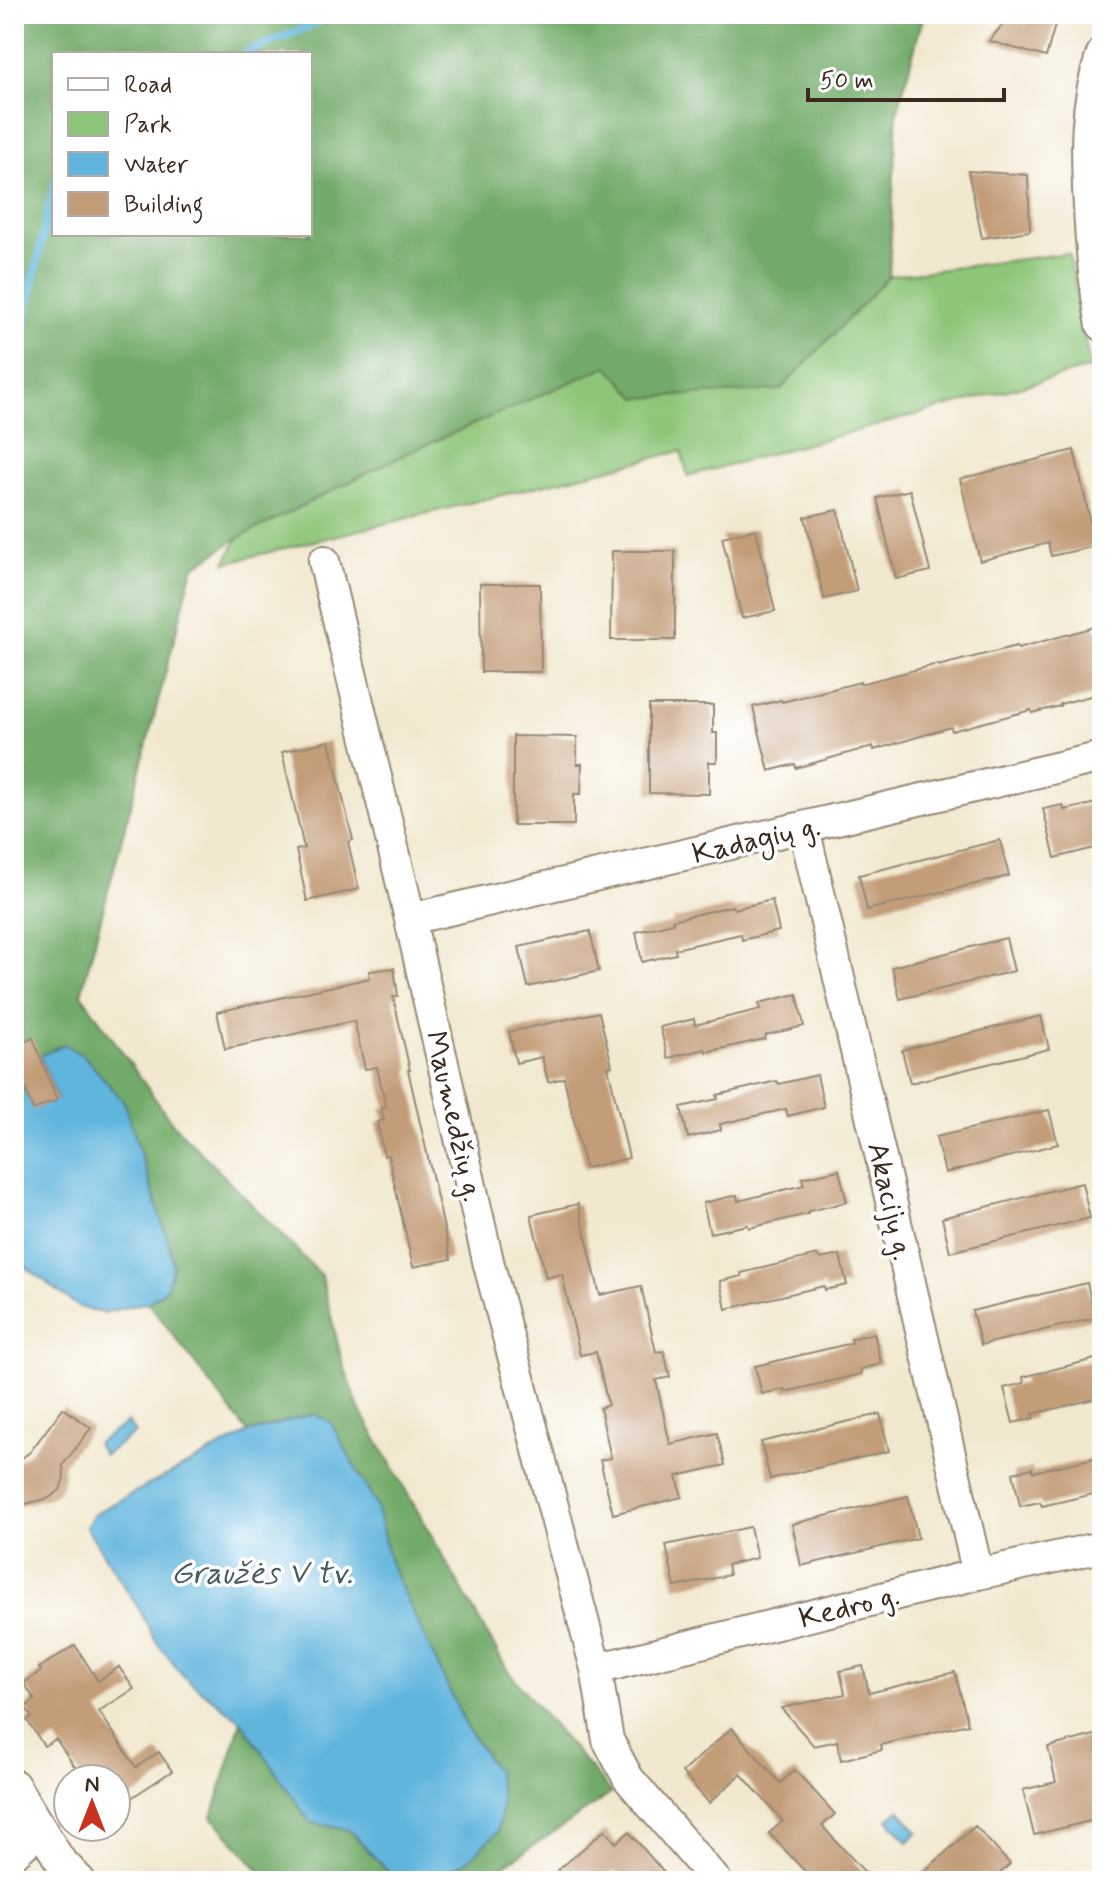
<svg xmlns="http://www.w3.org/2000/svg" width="1116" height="1895" font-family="Mynerve,sans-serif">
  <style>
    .green { fill: #8ec679; stroke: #64784c; stroke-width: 2 }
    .forest { fill: #72ab69; stroke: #566a44; stroke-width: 2; fill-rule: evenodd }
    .water { fill: #61b5dd; stroke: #4e707e; stroke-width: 2 }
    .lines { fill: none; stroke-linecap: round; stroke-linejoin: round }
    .stream { stroke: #61b5dd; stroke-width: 8 }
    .building { fill: #c39d78 }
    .minor-casing { stroke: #968976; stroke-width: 34 }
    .minor { stroke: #fff; stroke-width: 30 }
    .labels { text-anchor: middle; stroke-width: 7; stroke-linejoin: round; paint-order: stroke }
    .street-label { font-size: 30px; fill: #3b2a1e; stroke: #fff }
    .water-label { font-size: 32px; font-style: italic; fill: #485b61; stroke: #fff }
  </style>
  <rect width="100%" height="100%" fill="#fff"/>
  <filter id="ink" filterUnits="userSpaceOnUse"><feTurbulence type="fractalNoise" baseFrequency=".0125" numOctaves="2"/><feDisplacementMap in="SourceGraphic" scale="16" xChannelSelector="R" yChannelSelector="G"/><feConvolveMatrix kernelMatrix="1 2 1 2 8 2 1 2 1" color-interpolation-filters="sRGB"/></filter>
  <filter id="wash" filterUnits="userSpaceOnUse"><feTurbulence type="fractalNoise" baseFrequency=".006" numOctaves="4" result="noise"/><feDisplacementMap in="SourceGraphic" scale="32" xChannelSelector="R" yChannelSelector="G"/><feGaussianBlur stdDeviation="1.8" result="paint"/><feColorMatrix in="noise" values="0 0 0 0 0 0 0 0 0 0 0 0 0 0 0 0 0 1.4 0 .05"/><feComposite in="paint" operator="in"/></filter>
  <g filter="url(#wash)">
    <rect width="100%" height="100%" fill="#f1e8cf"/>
    <path class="green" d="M1069 253 1090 368 688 476 681 451 225 563 238 538 403 455 607 366 780 390 889 276Z"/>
    <path class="forest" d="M14 14H924L897 113 889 276 780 390 637 398 607 366 403 455 238 538 193 568 81 994 173 1124 321 1275 342 1361 358 1406 508 1671 554 1727 612 1793 481 1881H426L466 1862 496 1771 467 1728 390 1563 376 1505 312 1414 248 1433 148 1302 166 1289 173 1265 170 1248 124 1102 57 1100 33 1110 14 1061ZM54 54H310V234H54Z
      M241 1721 310 1821 349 1830 394 1878 424 1881H269L212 1817Z"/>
    <path class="water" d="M64 1044 85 1057 124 1102 170 1248 173 1265 166 1289 148 1302 103 1313 79 1307 14 1258V1061L33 1109 57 1099 40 1056Z
      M312 1414 330 1421 376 1505 390 1563 467 1728 496 1771 502 1801 498 1832 466 1862 426 1881 394 1878 349 1830 310 1822 241 1721 184 1677 155 1640 139 1609 86 1527 95 1513 248 1433Z
      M128 1422 135 1433 104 1455 96 1444Z
      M899 1810 918 1832 908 1842 888 1819Z"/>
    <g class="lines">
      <path class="stream" d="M244 54 337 14
        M14 372 54 184"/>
    </g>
    <g id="blocks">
      <path class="building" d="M1032 14H1058L1046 57 989 41 1008 18 1029 24Z
        M968 171 1028 175 1030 231 982 238Z
        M1074 450 1096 546 1051 556 1048 543 980 561 960 479Z
        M910 490 930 571 896 579 877 498Z
        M838 510 857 591 824 599 805 517Z
        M756 529 775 611 742 618 722 537Z
        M612 551H675V640H611Z
        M480 584H540L541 672H481Z
        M1095 627V629L1102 628V693L1060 704V706L1032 713 1031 710 952 731 951 727 874 750 873 746 796 768 795 764 769 771 753 707 781 700 782 702 860 682V684L938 664V666L1017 646 1018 648Z
        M649 705H713V733H717V762H709V794L649 793Z
        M513 736 577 737V764H582L581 794H574V825H513Z
        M329 741 353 840 348 842 359 889 307 901 296 850 304 848 282 752Z
        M1102 802V846L1055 858 1043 809 1063 805 1064 810Z
        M1000 840 1009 876 867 910 859 875Z
        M772 900 779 931 742 940 741 934 675 949 676 954 642 962 636 932 673 923 672 920 732 906 734 909Z
        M590 931 599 971 528 987 519 947Z
        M1006 938 1014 971 900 999 892 967Z
        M394 968 398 996 393 997 410 1070H408L451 1259 413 1267 388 1155 384 1156 377 1122 384 1120 381 1108 386 1107 377 1067 365 1069 354 1021 225 1049 217 1012 370 978 369 971Z
        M797 994 804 1026 766 1035 765 1039 706 1052 705 1049 668 1058 660 1027 694 1019 695 1025 761 1009 759 1003Z
        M599 1012 612 1066 608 1067 629 1158 585 1168 564 1078 548 1082 542 1057 516 1063 509 1032Z
        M1041 1016 1049 1049 910 1083 902 1050Z
        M33 1038 57 1100 33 1110 14 1061V1046Z
        M817 1075 824 1107 788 1116 786 1109 720 1124 721 1130 688 1138 681 1107 718 1099 717 1095 777 1081 779 1084Z
        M1049 1110 1058 1144 945 1173 936 1137Z
        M839 1170 847 1202 809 1211 808 1214 749 1228 748 1225 710 1233 703 1203 737 1195 738 1201 804 1185 802 1178Z
        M1082 1183 1090 1218 950 1252 942 1218Z
        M578 1204 600 1295 641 1286 656 1352 664 1351 670 1377 656 1380 670 1444 717 1433 725 1465 677 1476 682 1497 613 1514 600 1460 611 1458 600 1408 608 1405 596 1352 580 1355 562 1274 546 1278 531 1215Z
        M817 1255 820 1259 840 1255 847 1285 825 1290 824 1286 726 1309 720 1281 742 1276 741 1273Z
        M1087 1283 1095 1318 981 1345 972 1311Z
        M874 1333 881 1364 861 1369V1374L785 1392 784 1389 762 1394 755 1366 852 1343 851 1339Z
        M1099 1358 1102 1371V1397L1033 1414 1034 1418 1013 1423 1004 1388 1024 1383 1023 1377Z
        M63 1408 91 1428 63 1465 64 1477 60 1490 49 1498 14 1507V1464L30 1452Z
        M880 1414 889 1451 770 1479 761 1442Z
        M1102 1456V1492L1042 1506 1040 1502 1020 1506 1013 1473 1032 1468 1033 1472Z
        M908 1496 918 1538 801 1566 792 1524Z
        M750 1527 757 1558 727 1565 729 1575 675 1587 666 1545Z
        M75 1645 98 1681 119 1667 134 1689 99 1711 136 1767 159 1752 172 1771 116 1808V1779H83L56 1739 44 1746 27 1720 32 1717 25 1707 35 1700 24 1683 41 1671 39 1668Z
        M863 1666 869 1693 955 1672 968 1724 881 1745 882 1750 841 1760 837 1741 814 1746 781 1708 845 1694 840 1671Z
        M732 1728 780 1783 795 1770 835 1814 822 1826 873 1881H814L769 1833 783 1821 741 1774 709 1803 682 1772Z
        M1102 1733V1818L1034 1835 1023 1790 1056 1782 1048 1747Z
        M975 1826 1010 1864 992 1881H914Z
        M605 1830 616 1843 629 1832 671 1881H622L614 1871 603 1881H568L558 1870Z"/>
    </g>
  </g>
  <g filter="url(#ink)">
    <use href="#blocks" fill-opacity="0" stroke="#968976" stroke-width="2"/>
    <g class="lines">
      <g class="minor-casing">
        <path id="minor" d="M1102 54C1084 105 1086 153 1089 207 1091 247 1094 286 1102 325
          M324 561 404 893 489 1265 596 1669 608 1740 628 1778 716 1881
          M804 828 978 1574
          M410 919 1102 757
          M596 1669 978 1574 1102 1547
          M14 1785 59 1859 80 1881
          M14 1853 41 1829"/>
      </g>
      <use href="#minor" class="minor"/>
    </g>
  </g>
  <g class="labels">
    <g class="street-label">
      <text transform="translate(756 839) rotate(-13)" y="10">Kadagių g.</text>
      <text transform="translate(455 1116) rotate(77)" y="10">Maumedžių g.</text>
      <text transform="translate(891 1201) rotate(77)" y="10">Akacijų g.</text>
      <text transform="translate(849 1606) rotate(-14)" y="10">Kedro g.</text>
    </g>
    <g class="water-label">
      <text x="262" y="1583">Graužės V tv.</text>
    </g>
  </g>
  <rect width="1116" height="1895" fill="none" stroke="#fff" stroke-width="48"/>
  <rect x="52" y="52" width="260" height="184" fill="#ffffff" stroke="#b1aaa5" stroke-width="2"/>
  <rect x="68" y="78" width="40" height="12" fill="#ffffff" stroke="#b1aaa5" stroke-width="2"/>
  <text x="124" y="92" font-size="24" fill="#3b2a1e">Road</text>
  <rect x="68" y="112" width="40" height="24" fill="#8ec679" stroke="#b1aaa5" stroke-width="2"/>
  <text x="124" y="132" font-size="24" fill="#3b2a1e">Park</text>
  <rect x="68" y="152" width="40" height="24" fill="#61b5dd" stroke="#b1aaa5" stroke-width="2"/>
  <text x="124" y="172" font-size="24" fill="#3b2a1e">Water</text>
  <rect x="68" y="192" width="40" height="24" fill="#c39d78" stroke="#b1aaa5" stroke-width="2"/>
  <text x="124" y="212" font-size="24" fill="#3b2a1e">Building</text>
  <g transform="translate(92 1803)"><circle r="38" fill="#ffffff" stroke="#b1aaa5" stroke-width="2"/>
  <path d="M0-6L14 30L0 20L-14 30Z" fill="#c8321e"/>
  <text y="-12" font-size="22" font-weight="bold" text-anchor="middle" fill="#3b2a1e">N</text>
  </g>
  <path d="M808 88v12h196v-12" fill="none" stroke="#3b2a1e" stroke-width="4"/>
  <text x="820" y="88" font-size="24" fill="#3b2a1e" stroke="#ffffff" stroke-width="6" paint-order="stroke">50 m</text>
</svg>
